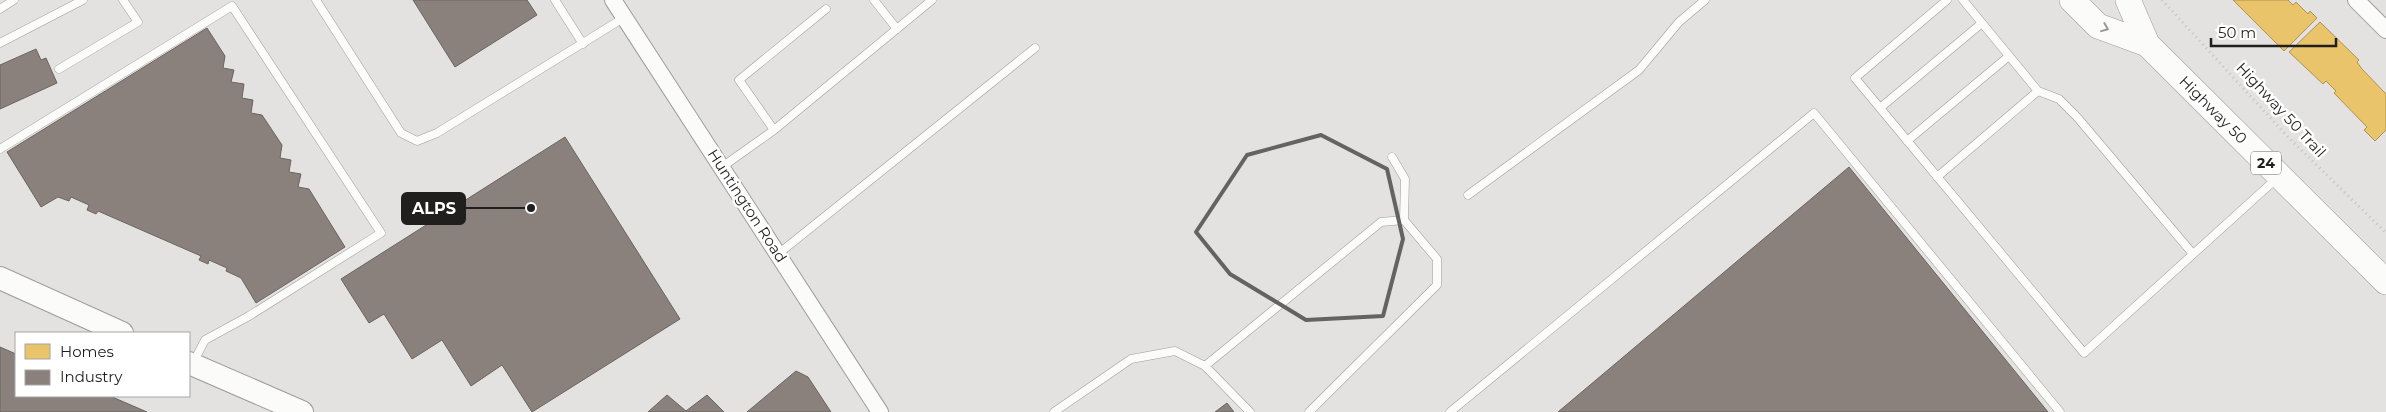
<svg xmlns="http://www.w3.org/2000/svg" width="2386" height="412" font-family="Montserrat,sans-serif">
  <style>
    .homes { fill: #e9c46a; stroke: #ad9253 }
    .industry { fill: #8a817c; stroke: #6a6460 }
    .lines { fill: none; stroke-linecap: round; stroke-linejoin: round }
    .lane-casing { stroke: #9f9d9c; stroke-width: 9 }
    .street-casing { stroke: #9f9d9c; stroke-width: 18 }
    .secondary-casing { stroke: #9f9d9c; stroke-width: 24 }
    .primary-casing { stroke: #9f9d9c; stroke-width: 26 }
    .path { stroke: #c2c1c1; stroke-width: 3; stroke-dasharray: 1 4; stroke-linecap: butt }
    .lane { stroke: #fbfbfa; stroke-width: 8 }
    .street { stroke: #fbfbfa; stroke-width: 16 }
    .secondary { stroke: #fbfbfa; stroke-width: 22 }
    .primary { stroke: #fbfbfa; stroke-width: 25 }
    .oneway { stroke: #989897 }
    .marked { fill: none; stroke: #656362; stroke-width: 4; stroke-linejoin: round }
    .labels { text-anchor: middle; stroke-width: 5; stroke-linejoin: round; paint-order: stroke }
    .shield { fill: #fff; stroke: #636262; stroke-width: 1 }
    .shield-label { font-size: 14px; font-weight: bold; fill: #201f1e }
    .street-label { font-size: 15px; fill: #201f1e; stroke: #fff }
    .leader { fill: none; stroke: #201f1e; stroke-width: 2 }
    .callout-dot { fill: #201f1e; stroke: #fff; stroke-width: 2 }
    .callout { fill: #201f1e; stroke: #201f1e; stroke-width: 2 }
    .callout-label { font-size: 16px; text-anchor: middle; font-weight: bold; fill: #fff }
  </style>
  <rect width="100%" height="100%" fill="#e4e2e0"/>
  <path class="homes" d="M2233 0H2288L2293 5 2296 2 2308 14 2310 11 2317 18 2284 51Z
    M2320 22 2359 60 2357 62 2362 69 2386 94V130L2375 141 2364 130 2367 127 2334 93 2336 91 2326 81 2323 84 2289 52Z"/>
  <path class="industry" d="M413 0H527L537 15 455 67Z
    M207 28 225 56 223 68 234 70 231 82 244 84 242 98 253 100 251 113 262 115 282 145 280 158 291 160 289 172 301 174 298 187 309 189 345 247 256 303 241 278 226 271 227 268 209 260 208 264 199 260 201 256 98 211 96 214 87 210 89 205 71 197 69 201 58 197 41 207 7 152Z
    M36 49 41 60 46 58 57 83 0 109V65Z
    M565 137 680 319 532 412 502 365 471 386 442 340 412 359 384 314 369 323 341 279Z
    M1849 167 2048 412H1558Z
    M0 347 16 354V396H110L147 412H0Z
    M796 371 808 377 831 412H747Z
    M667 395 686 411 707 395 724 412H648Z
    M1227 403 1234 412H1215Z"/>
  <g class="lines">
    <g class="lane-casing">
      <path id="lane" d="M316 0 401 133 417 141 437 133 625 17
        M555 0 583 44
        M874 0 897 29
        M1947 0 1855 78 2084 353 2276 179
        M0 9 14 0
        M0 43 83 0
        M59 69 138 22 123 0
        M2038 91 2059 99 2077 117 2193 254
        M1880 108 1982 23
        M774 130 739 80 826 9
        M1907 141 2009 56
        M0 149 232 6 381 233 249 316 205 340 193 363
        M1392 157 1405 179 1404 220
        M722 167 774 130 932 0
        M1937 177 2038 91 1963 0
        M1468 195 1639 70 1679 22 1705 0
        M778 254 1035 48
        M1205 366 1381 222 1404 220 1437 259V285L1309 412
        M1054 412 1131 359 1175 351 1205 366 1250 412
        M1450 412 1814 113 2060 412"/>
    </g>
    <g class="street-casing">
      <path id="street" d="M613 0 880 412
        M2356 0 2386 30"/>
    </g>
    <g class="secondary-casing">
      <path id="secondary" d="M0 278 122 333
        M189 363 302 412"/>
    </g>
    <g class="primary-casing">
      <path id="primary" d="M2072 0 2098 26 2147 44
        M2128 0 2147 44 2386 282"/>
    </g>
    <path class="path" d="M2162 0 2288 137 2386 233"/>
    <use href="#lane" class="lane"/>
    <use href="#street" class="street"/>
    <use href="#secondary" class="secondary"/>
    <use href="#primary" class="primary"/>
  </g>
  <defs><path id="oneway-chevron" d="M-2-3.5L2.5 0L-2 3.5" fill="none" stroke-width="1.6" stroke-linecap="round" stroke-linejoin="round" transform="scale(1.25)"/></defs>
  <use class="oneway" href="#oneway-chevron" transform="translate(2105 28) rotate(22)"/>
  <path class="marked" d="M1321 135 1387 169 1403 239 1383 316 1306 320 1230 274 1196 232 1247 155Z"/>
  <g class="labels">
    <rect class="shield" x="2251" y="151.5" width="30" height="23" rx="4"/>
    <g class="shield-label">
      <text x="2266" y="168">24</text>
    </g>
    <g class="street-label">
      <text transform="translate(2213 110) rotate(45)" y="5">Highway 50</text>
      <text transform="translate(2281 110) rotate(47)" y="5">Highway 50 Trail</text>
      <text transform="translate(747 206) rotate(57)" y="5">Huntington Road</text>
    </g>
  </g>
  <path class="leader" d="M531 208L465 208"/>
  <circle class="callout-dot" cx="531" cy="208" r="5"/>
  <rect class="callout" x="402" y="193" width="63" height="31" rx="5"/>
  <g class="callout-label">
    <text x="434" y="214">ALPS</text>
  </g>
  <rect x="15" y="332" width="175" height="65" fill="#ffffff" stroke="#a6a5a5"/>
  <rect x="25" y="344" width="25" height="15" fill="#e9c46a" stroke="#a6a5a5"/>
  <text x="60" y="357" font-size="15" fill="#201f1e">Homes</text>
  <rect x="25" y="370" width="25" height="15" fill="#8a817c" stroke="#a6a5a5"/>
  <text x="60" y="382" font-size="15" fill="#201f1e">Industry</text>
  <path d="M2211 38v8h125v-8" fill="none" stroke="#201f1e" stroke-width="2.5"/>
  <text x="2218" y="38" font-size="15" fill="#201f1e" stroke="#ffffff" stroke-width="4" paint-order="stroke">50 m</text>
</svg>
